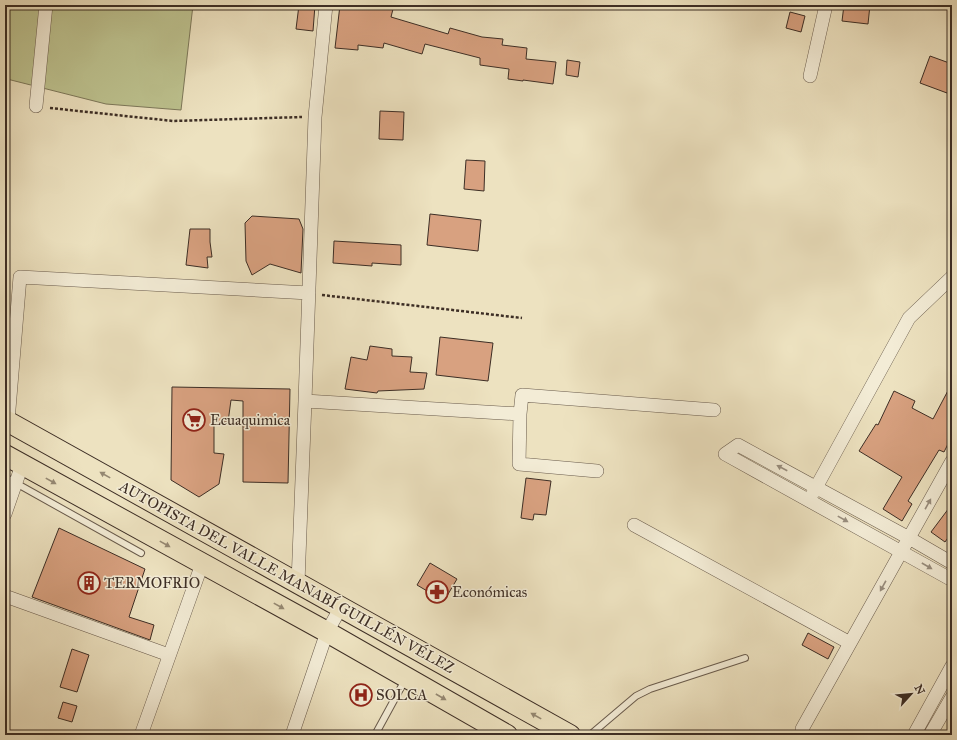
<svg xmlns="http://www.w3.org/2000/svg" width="957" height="740" font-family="'IM FELL Great Primer',serif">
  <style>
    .green { fill: #bdc28f; stroke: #7d785a }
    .building { fill: #d8a180; stroke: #3d2e25 }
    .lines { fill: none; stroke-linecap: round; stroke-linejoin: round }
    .lane-casing { stroke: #695b4c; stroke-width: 8 }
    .street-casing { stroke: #695b4c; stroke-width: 14 }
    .primary-casing { stroke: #3d2e25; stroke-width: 22 }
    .path { stroke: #3d2e25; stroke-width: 2.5; stroke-dasharray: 3 2; stroke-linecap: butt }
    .lane { stroke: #f3ecd6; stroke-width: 6 }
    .street { stroke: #f3ecd6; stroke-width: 13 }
    .primary { stroke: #ede2c0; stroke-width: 20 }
    .oneway { fill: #988d7e }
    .oneway2 { fill: #958872 }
    .labels { text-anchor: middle; stroke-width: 3; stroke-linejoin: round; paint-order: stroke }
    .poi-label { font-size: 15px; fill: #3d2e25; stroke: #f3ecd6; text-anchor: start }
    .street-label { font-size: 15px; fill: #3d2e25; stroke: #f3ecd6 }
  </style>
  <rect width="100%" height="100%" fill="#ede2c0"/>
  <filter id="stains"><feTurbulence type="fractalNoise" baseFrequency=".005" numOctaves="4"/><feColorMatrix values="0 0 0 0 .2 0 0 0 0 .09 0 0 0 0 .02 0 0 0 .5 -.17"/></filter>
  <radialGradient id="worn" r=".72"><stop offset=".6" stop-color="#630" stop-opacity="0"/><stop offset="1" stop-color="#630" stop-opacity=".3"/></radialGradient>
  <path class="green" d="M5 5H193L181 110 106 104 7 79 5 71Z"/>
  <path class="building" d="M299 5H315L313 31 296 29Z
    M340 5H394L391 17 448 34 450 28 482 37 503 39 502 45 527 48 526 59 556 62 553 84 523 80V81L508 79 509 69 480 65V58L425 44 422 54 384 43 383 48 358 45V50L335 48Z
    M844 5H870L868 24 842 21Z
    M790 12 805 16 801 32 786 28Z
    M930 56 952 64V80L947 93 920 83Z
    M567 60 580 62 578 77 566 75Z
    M380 111 404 112 403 140 379 139Z
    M466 160 485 161 484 191 464 189Z
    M430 214 481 220 478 251 427 245Z
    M252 216 299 219 303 229 301 273 270 264 252 275 246 261 245 223Z
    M190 229H210V242L212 257H207L208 268 186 265Z
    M334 241 401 245V265L372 263V266L333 263Z
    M440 337 493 343 488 381 436 375Z
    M370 346 392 349V356L412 357 410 372 427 373 424 389 378 391 377 393 345 389 351 357 367 360Z
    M952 383V436L944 452 939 450 908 501 912 504 902 521 883 509 902 477 859 451 876 424 878 425 894 391 915 401 912 408 933 419Z
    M172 387 290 389 288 483 243 482V401L231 400 228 422H214V453L224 454 219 484 199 497 171 480Z
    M526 478 551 481 546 515 534 514 533 520 521 518Z
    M952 504V532L945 542 931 532Z
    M59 528 145 569 129 617 154 625 150 640 32 597Z
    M430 563 457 579 444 601 417 585Z
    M808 633 834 647 828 659 802 645Z
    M72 649 89 655 77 692 60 687Z
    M63 702 77 706 72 722 58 718Z"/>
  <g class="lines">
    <g class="lane-casing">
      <path id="lane" d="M5 477 141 553
        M375 735 405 680
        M590 735 636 696 650 689 745 658"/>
    </g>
    <g class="street-casing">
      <path id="street" d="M810 76 826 5
        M36 106 46 5
        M305 401 520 414
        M8 421 20 277 309 293
        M597 471 519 464 520 414 522 395 714 410
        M813 493 909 318 952 277
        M5 514 22 465
        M634 525 850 643
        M952 563 909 538 738 445 725 454 952 580
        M298 583 305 401 315 117 326 5
        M5 596 169 655
        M141 735 202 564
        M292 735 327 632 341 607
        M802 735V729L952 461
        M914 735 952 666
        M930 735 952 697"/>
    </g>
    <g class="primary-casing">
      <path id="primary" d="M5 420 570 735
        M5 455 327 632 507 735"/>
    </g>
    <path class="path" d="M50 108 173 121 302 117
      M322 295 522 318"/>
    <use href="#lane" class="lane"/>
    <use href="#street" class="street"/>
    <use href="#primary" class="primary"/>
  </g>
  <defs><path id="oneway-solid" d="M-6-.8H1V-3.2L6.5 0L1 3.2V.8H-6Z"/></defs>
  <g class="oneway">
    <use href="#oneway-solid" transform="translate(782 468) rotate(-152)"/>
    <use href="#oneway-solid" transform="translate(928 504) rotate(-61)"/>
    <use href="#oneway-solid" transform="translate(843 519) rotate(29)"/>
    <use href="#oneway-solid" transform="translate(927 566) rotate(30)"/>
    <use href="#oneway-solid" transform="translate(883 586) rotate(119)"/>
  </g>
  <g class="oneway2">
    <use href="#oneway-solid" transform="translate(105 475) rotate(-151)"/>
    <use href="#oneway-solid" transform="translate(51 481) rotate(29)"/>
    <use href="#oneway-solid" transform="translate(165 544) rotate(29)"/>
    <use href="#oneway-solid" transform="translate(279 606) rotate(29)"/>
    <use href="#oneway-solid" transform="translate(441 697) rotate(30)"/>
    <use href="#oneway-solid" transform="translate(536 716) rotate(-151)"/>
  </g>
  <defs>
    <g id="supermarket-ring" transform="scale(1.15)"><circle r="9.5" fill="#f3ecd6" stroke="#8f2418" stroke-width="1.5"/><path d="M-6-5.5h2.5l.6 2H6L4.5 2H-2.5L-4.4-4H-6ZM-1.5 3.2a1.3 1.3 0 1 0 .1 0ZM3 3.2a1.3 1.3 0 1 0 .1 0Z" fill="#8f2418"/></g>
    <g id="building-ring" transform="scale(1.15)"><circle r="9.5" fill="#f3ecd6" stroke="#8f2418" stroke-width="1.5"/><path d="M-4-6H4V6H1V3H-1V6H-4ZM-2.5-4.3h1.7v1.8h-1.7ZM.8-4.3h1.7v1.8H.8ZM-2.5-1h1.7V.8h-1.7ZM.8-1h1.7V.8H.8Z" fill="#8f2418"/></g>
    <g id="pharmacy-ring" transform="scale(1.15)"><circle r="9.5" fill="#f3ecd6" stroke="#8f2418" stroke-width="1.5"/><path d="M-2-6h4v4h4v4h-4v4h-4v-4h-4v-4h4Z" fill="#8f2418"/></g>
    <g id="hospital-ring" transform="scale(1.15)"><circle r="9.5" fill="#f3ecd6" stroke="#8f2418" stroke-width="1.5"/><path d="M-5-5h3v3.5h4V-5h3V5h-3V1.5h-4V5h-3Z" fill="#8f2418"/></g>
  </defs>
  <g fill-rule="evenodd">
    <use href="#supermarket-ring" x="194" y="420"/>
    <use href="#building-ring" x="89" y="583"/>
    <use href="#pharmacy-ring" x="437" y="592"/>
    <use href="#hospital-ring" x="361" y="695"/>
  </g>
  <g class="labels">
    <g class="poi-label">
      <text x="210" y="425">Ecuaquimica</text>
      <text x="104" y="588">TERMOFRIO</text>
      <text x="452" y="597">Económicas</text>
      <text x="376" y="700">SOLCA</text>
    </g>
    <g class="street-label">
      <text transform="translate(287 577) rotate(29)" y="5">AUTOPISTA DEL VALLE MANABÍ GUILLÉN VÉLEZ</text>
    </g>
  </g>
  <rect width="957" height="740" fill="none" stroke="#ede2c0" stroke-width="20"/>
  <rect x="6" y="6" width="945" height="728" fill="none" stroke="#3d2e25" stroke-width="2"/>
  <rect x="10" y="10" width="937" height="720" fill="none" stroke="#3d2e25"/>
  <g transform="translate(911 694) rotate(63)" stroke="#f3ecd6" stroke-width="3" paint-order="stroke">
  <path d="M0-3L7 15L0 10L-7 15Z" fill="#3d2e25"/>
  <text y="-6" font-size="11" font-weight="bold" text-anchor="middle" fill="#3d2e25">N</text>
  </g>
  <rect width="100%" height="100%" filter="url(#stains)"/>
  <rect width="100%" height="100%" fill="url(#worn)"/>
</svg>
